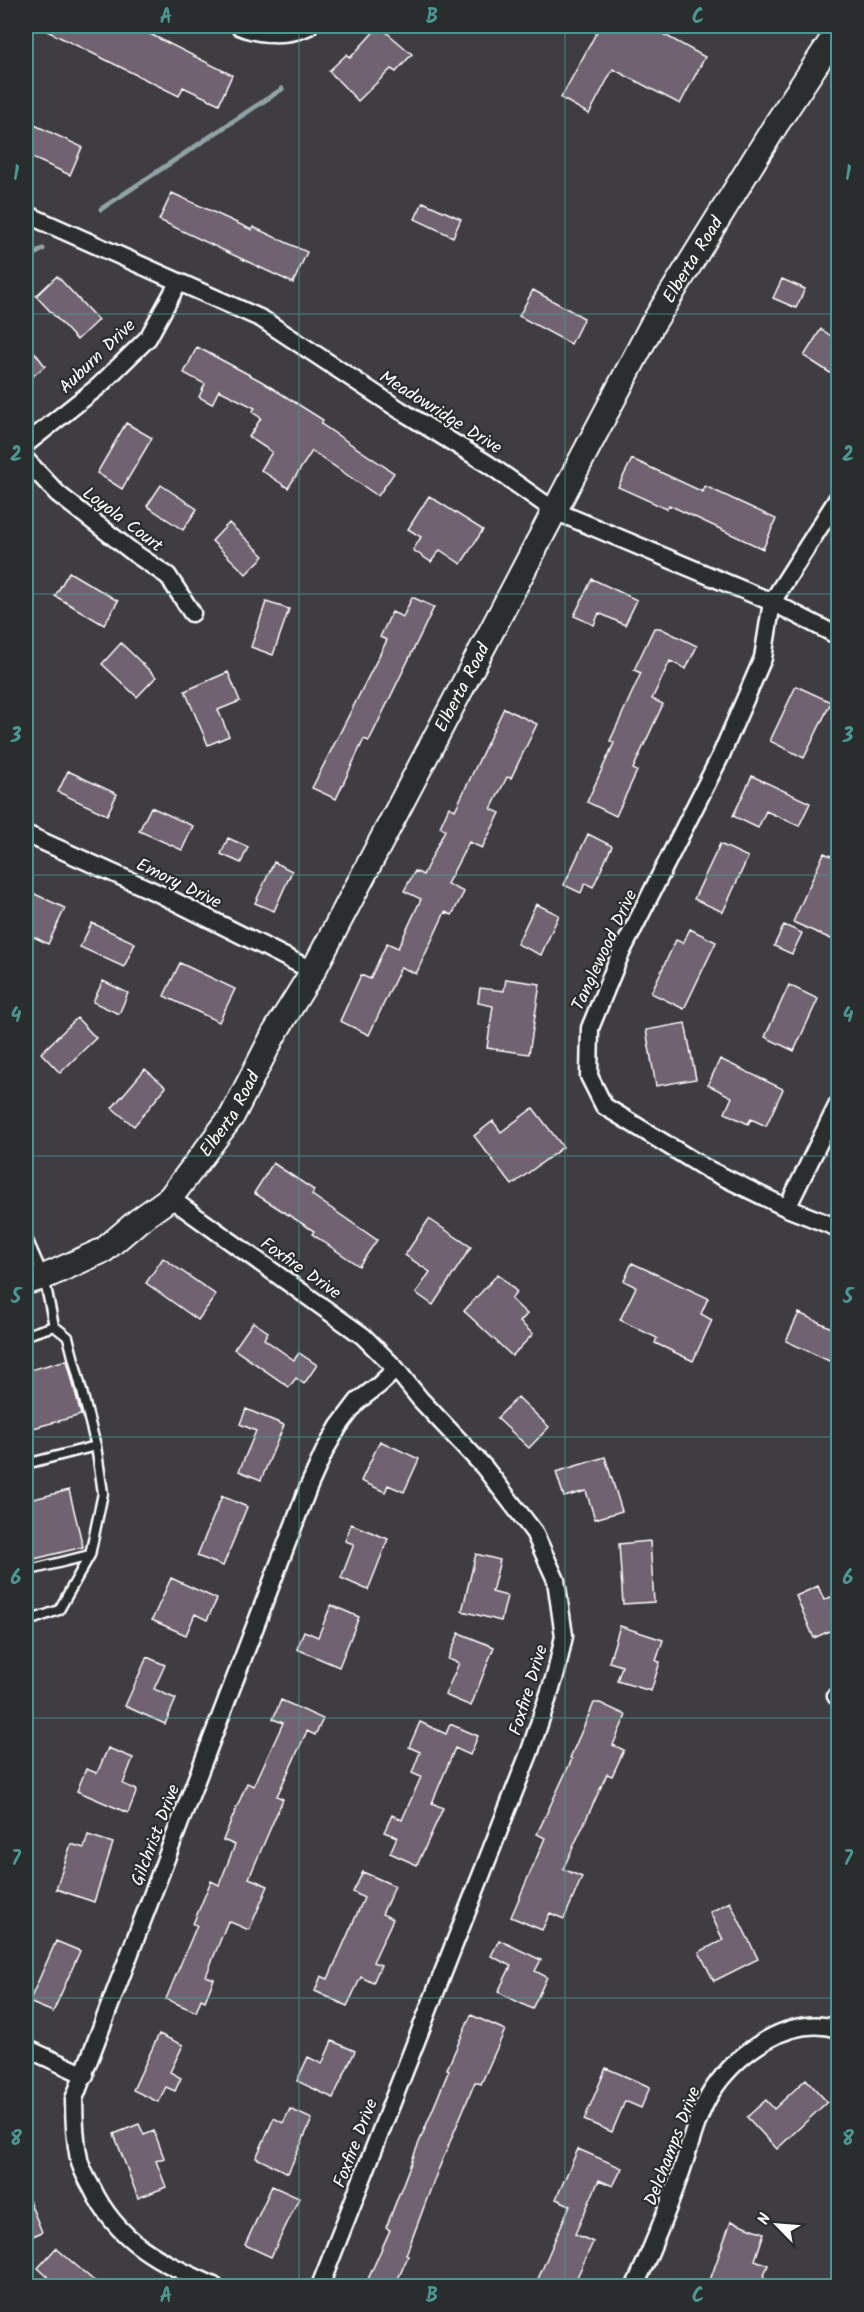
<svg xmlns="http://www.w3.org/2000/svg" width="864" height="2312" font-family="Kalam,sans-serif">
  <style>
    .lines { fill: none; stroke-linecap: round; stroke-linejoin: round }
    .stream { stroke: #91a3a6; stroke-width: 5 }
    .building { fill: #70626f; stroke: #fff; stroke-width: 1.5 }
    .lane-casing { stroke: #fff; stroke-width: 13 }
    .street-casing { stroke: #fff; stroke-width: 21 }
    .secondary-casing { stroke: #fff; stroke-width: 28 }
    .lane { stroke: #2a2d2e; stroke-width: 8 }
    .street { stroke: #2a2d2e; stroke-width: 16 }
    .secondary { stroke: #2a2d2e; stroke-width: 24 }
    .grid { fill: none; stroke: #4b9892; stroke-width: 1.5; stroke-opacity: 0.55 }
    .labels { text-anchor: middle; stroke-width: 4.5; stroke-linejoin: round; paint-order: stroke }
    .street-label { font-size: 18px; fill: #fff; stroke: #2a2d2e }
    .neatline { fill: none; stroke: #4b9892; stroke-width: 2 }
    .grid-label { font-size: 20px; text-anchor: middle; font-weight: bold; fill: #4b9892 }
  </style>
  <rect width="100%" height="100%" fill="#3f3d42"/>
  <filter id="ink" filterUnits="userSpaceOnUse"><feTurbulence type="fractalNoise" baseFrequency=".0167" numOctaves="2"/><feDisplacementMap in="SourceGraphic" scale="12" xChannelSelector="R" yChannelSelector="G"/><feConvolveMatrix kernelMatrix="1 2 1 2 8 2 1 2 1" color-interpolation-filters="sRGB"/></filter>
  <g filter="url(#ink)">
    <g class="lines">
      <path class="stream" d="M101 209 282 89
        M26 259 43 249"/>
    </g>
    <path class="building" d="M37 26H134L232 75 219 104 183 87 179 96Z
      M379 26 412 54 396 72 391 69 358 101 329 71 347 54 350 58Z
      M600 26H665L661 33 705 57 680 104 613 69 589 114 561 98Z
      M26 121 82 147 70 175 26 155Z
      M172 193 252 230 253 227 307 252 293 283 159 220Z
      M423 202 461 219 453 237 415 219Z
      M57 276 98 320 77 340 36 296Z
      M782 279 805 289 796 308 773 298Z
      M533 290 584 318 571 344 519 316Z
      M821 329 838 341V378L804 356Z
      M26 341 45 366 26 382Z
      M197 347 261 381 323 420 321 424 394 473 378 496 312 451 288 488 261 470 272 452 249 437 261 418 252 412 255 408 219 390 212 404 199 397 205 384 184 373Z
      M126 423 152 438 122 489 97 473Z
      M632 459 703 492 705 486 776 519 763 549 669 505 667 509 618 487Z
      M161 485 197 509 183 530 147 506Z
      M429 496 483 530 461 564 440 550 431 562 413 550 421 537 408 529Z
      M229 523 264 556 246 574 212 541Z
      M69 572 118 601 104 625 55 596Z
      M592 579 637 600 625 625 599 613 594 625 574 616Z
      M412 597 434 607 369 741 364 739 336 799 312 788 387 640 380 637 392 612 403 617Z
      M266 602 289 609 273 655 251 647Z
      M654 628H660L697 646 686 669 670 661 652 699 663 704 633 769 637 771 616 816 587 802 614 743 610 741 641 673 634 670Z
      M121 643 156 677 137 697 102 664Z
      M228 672 240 701 218 710 229 736 208 745 185 691Z
      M796 686 831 702 804 758 770 741Z
      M504 708 537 724 511 778 507 777 491 809 500 813 482 848 469 842 447 884 464 892 452 915 445 912 416 974 401 967 369 1035 340 1021 361 975 370 979 387 943 398 948 421 899 404 891 415 871 423 875 445 830 440 827 449 807 455 810Z
      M68 771 117 794 107 815 58 792Z
      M752 776 810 803 799 826 766 811 758 828 733 816Z
      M151 807 193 826 182 850 139 831Z
      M588 834 612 846 593 887 585 883 581 893 564 885Z
      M228 838 248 847 241 863 221 854Z
      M720 844 748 857 723 912 694 899Z
      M824 853 838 859V942L793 922Z
      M274 862 292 871 274 911 255 903Z
      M26 890 65 908 48 944 26 933Z
      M536 904 559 915 541 955 517 944Z
      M92 923 135 943 124 967 80 947Z
      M784 925 802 933 792 954 774 946Z
      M690 929 716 942 684 1009 651 993 676 940 683 943Z
      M180 963 235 989 219 1022 164 996Z
      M506 979 540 984 529 1054 487 1048 493 1006 478 1003 480 988 504 991Z
      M103 981 128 993 119 1014 93 1002Z
      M789 985 818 999 794 1051 765 1037Z
      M77 1018 96 1038 60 1073 41 1053Z
      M685 1023 696 1079 656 1086 646 1030Z
      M720 1059 783 1089 766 1126 751 1119 748 1124 725 1113 732 1097 708 1085Z
      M145 1069 166 1087 134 1126 112 1108Z
      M533 1108 563 1147 512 1185 474 1136 493 1121 501 1132Z
      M273 1163 314 1190 312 1195 377 1240 359 1266 312 1234 314 1231 254 1193Z
      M429 1219 471 1247 433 1305 416 1293 430 1272 405 1255Z
      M163 1258 216 1295 198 1320 146 1283Z
      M632 1263 708 1298 701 1314 712 1320 693 1361 655 1343 657 1338 620 1320 636 1287 624 1281Z
      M498 1274 517 1292 511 1299 527 1314 520 1322 533 1334 512 1356 464 1311Z
      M799 1313 838 1331V1365L786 1341Z
      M253 1322 268 1332 264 1339 294 1360 299 1353 317 1365 304 1384 296 1378 289 1387 234 1349Z
      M67 1360 81 1415 26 1430V1371Z
      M518 1397 549 1427 529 1448 497 1418Z
      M246 1409 284 1425 261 1480 239 1471 256 1431 240 1424Z
      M380 1441 419 1459 404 1492 388 1485 385 1492 361 1481Z
      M605 1457 622 1511 595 1519 586 1491 564 1497 556 1472Z
      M69 1490 83 1547 26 1561V1501Z
      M222 1496 247 1507 223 1566 197 1556Z
      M351 1524 388 1539 368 1590 341 1578 354 1544 345 1541Z
      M650 1541 654 1602 623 1604 619 1544Z
      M476 1554 500 1560 492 1592 507 1596 501 1621 462 1611Z
      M171 1578 217 1599 207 1620 195 1614 186 1635 152 1620Z
      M818 1586 824 1600 838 1594V1627L814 1638 796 1596Z
      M331 1605 359 1617 339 1667 297 1649 304 1631 318 1637Z
      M620 1626 663 1640 656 1661 660 1662 651 1691 617 1681 622 1666 609 1662Z
      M459 1633 494 1647 471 1706 445 1695 459 1663 448 1659Z
      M147 1657 165 1665 154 1689 176 1699 165 1724 125 1706Z
      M281 1700 323 1719 315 1735 307 1731 277 1796 283 1799 249 1878 268 1886 249 1930 228 1921 206 1976 214 1979 205 2001 201 1999 196 2012 166 1999 197 1925 193 1924 211 1881 219 1885 235 1845 223 1840 247 1783 254 1786 283 1723 273 1719Z
      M594 1703H600L626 1715 613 1745 624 1750 612 1776 607 1774 563 1869 582 1877 564 1919 550 1913 542 1930 511 1917 545 1838 537 1834 572 1759 570 1758Z
      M420 1722 446 1734 450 1724 478 1736 470 1755 455 1748 432 1803 443 1808 417 1865 390 1853 397 1837 384 1832 392 1815 402 1820 421 1777 412 1773 420 1752 409 1747Z
      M108 1748 133 1758 123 1784 137 1790 128 1813 77 1791 86 1769 97 1773Z
      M88 1835 113 1843 94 1902 56 1889 71 1844 84 1848Z
      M363 1872 395 1886 382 1914 393 1919 373 1962 381 1965 373 1983 361 1977 347 2006 315 1991 321 1976 328 1979 364 1898 353 1892Z
      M730 1902 758 1959 714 1981 699 1952 723 1940 710 1912Z
      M499 1940 541 1960 535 1971 547 1977 532 2009 498 1992 511 1966 491 1956Z
      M56 1941 80 1951 53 2012 29 2002Z
      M471 2015 505 2030 481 2084 475 2082 434 2180 406 2255 408 2256 395 2286H365L390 2230 386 2228 416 2150 449 2070 447 2069Z
      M159 2034 183 2045 170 2072 181 2078 175 2091 166 2087 158 2102 133 2090Z
      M332 2041 355 2051 333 2098 297 2081 308 2057 322 2064Z
      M606 2068 650 2087 641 2108 625 2101 612 2132 584 2120Z
      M806 2079 827 2102 777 2149 747 2117 766 2100 774 2109Z
      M290 2109 312 2119 288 2173 256 2158 274 2118 283 2123Z
      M139 2124 144 2135 154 2131 164 2158 156 2161 166 2187 138 2198 114 2134Z
      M578 2149 622 2168 613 2186 599 2180 575 2234 593 2242 573 2286H535L570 2205 556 2199Z
      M272 2186 299 2198 271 2257 245 2245Z
      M26 2193 42 2232 26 2239Z
      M731 2221 764 2233 755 2260 768 2265 760 2286H708Z
      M56 2248 100 2286H42L49 2278 38 2268Z"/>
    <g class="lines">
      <g class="lane-casing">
        <path id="lane" d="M26 1236 44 1277 54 1326
          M26 1335 54 1326 68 1337 96 1446 26 1464
          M26 1571 90 1555 103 1493 96 1446
          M26 1622 59 1610 90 1555"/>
      </g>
      <g class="street-casing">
        <path id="street" d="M239 26C259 35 289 36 309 26
          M26 214 262 319 400 410 488 464 555 511 772 602 838 636
          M26 444 99 386 148 338 178 283
          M26 460 58 494 134 553 168 576 192 613
          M838 498 772 602 763 658 721 755 620 955 590 1028 589 1076 604 1106 705 1168 787 1208 838 1228
          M26 834 162 895 313 971
          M170 1198 363 1336 396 1369 420 1399 484 1467 534 1532 556 1580 564 1636 556 1673 530 1751 320 2286
          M787 1208 838 1104
          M836 1696 838 1697
          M26 2048 85 2075
          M214 2286C161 2262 118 2243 92 2188 87 2179 81 2169 79 2159 75 2139 74 2119 74 2099L308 1488 325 1450 339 1426 358 1401 379 1385 396 1369
          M635 2286C652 2249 667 2211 681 2172 690 2146 697 2114 712 2091 738 2052 790 2014 838 2029"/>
      </g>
      <g class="secondary-casing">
        <g id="secondary">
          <path id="s1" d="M26 1282 44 1277 104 1250 138 1221 170 1198 232 1116 274 1034 313 971 652 325 777 123 838 31"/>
        </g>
      </g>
      <use href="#lane" class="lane"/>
      <use href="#street" class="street"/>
      <use href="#secondary" class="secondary"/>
    </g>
  </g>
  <path class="grid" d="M299 26V2286M565 26V2286M26 314H838M26 594H838M26 875H838M26 1156H838M26 1437H838M26 1718H838M26 1998H838"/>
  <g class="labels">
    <g class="street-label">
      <text dy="6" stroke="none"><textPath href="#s1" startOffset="1244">Elberta Road</textPath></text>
      <text transform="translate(97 356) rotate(-44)" y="6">Auburn Drive</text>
      <text transform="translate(441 412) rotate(32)" y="6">Meadowridge Drive</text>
      <text transform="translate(123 519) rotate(37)" y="6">Loyola Court</text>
      <text dy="6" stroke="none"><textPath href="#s1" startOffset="758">Elberta Road</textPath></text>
      <text transform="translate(179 883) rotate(26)" y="6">Emory Drive</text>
      <text transform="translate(604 950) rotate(-65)" y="6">Tanglewood Drive</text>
      <text dy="6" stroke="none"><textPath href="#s1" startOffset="272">Elberta Road</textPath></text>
      <text transform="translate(301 1268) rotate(35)" y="6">Foxfire Drive</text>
      <text transform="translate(528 1690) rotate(-73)" y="6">Foxfire Drive</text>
      <text transform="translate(155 1835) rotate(-69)" y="6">Gilchrist Drive</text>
      <text transform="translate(355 2143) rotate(-69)" y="6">Foxfire Drive</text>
      <text transform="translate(672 2146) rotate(-69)" y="6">Delchamps Drive</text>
    </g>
  </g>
  <rect width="864" height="2312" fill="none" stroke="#2a2d2e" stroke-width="66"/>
  <g transform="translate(777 2225) rotate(295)" stroke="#2a2d2e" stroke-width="4.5" paint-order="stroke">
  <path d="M0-4.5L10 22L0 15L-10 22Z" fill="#ffffff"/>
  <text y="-9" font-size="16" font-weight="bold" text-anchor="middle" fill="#ffffff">N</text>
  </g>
  <rect x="33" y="33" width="798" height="2246" class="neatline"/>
  <g class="grid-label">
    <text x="166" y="23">A</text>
    <text x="432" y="23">B</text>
    <text x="698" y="23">C</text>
    <text x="16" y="180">1</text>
    <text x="848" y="180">1</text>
    <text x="16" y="461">2</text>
    <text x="848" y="461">2</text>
    <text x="16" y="742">3</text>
    <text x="848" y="742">3</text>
    <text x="16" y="1022">4</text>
    <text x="848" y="1022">4</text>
    <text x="16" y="1303">5</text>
    <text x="848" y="1303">5</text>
    <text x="16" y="1584">6</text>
    <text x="848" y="1584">6</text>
    <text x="16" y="1865">7</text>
    <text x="848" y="1865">7</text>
    <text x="16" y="2145">8</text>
    <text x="848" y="2145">8</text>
    <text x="166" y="2302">A</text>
    <text x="432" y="2302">B</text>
    <text x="698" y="2302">C</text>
  </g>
</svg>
